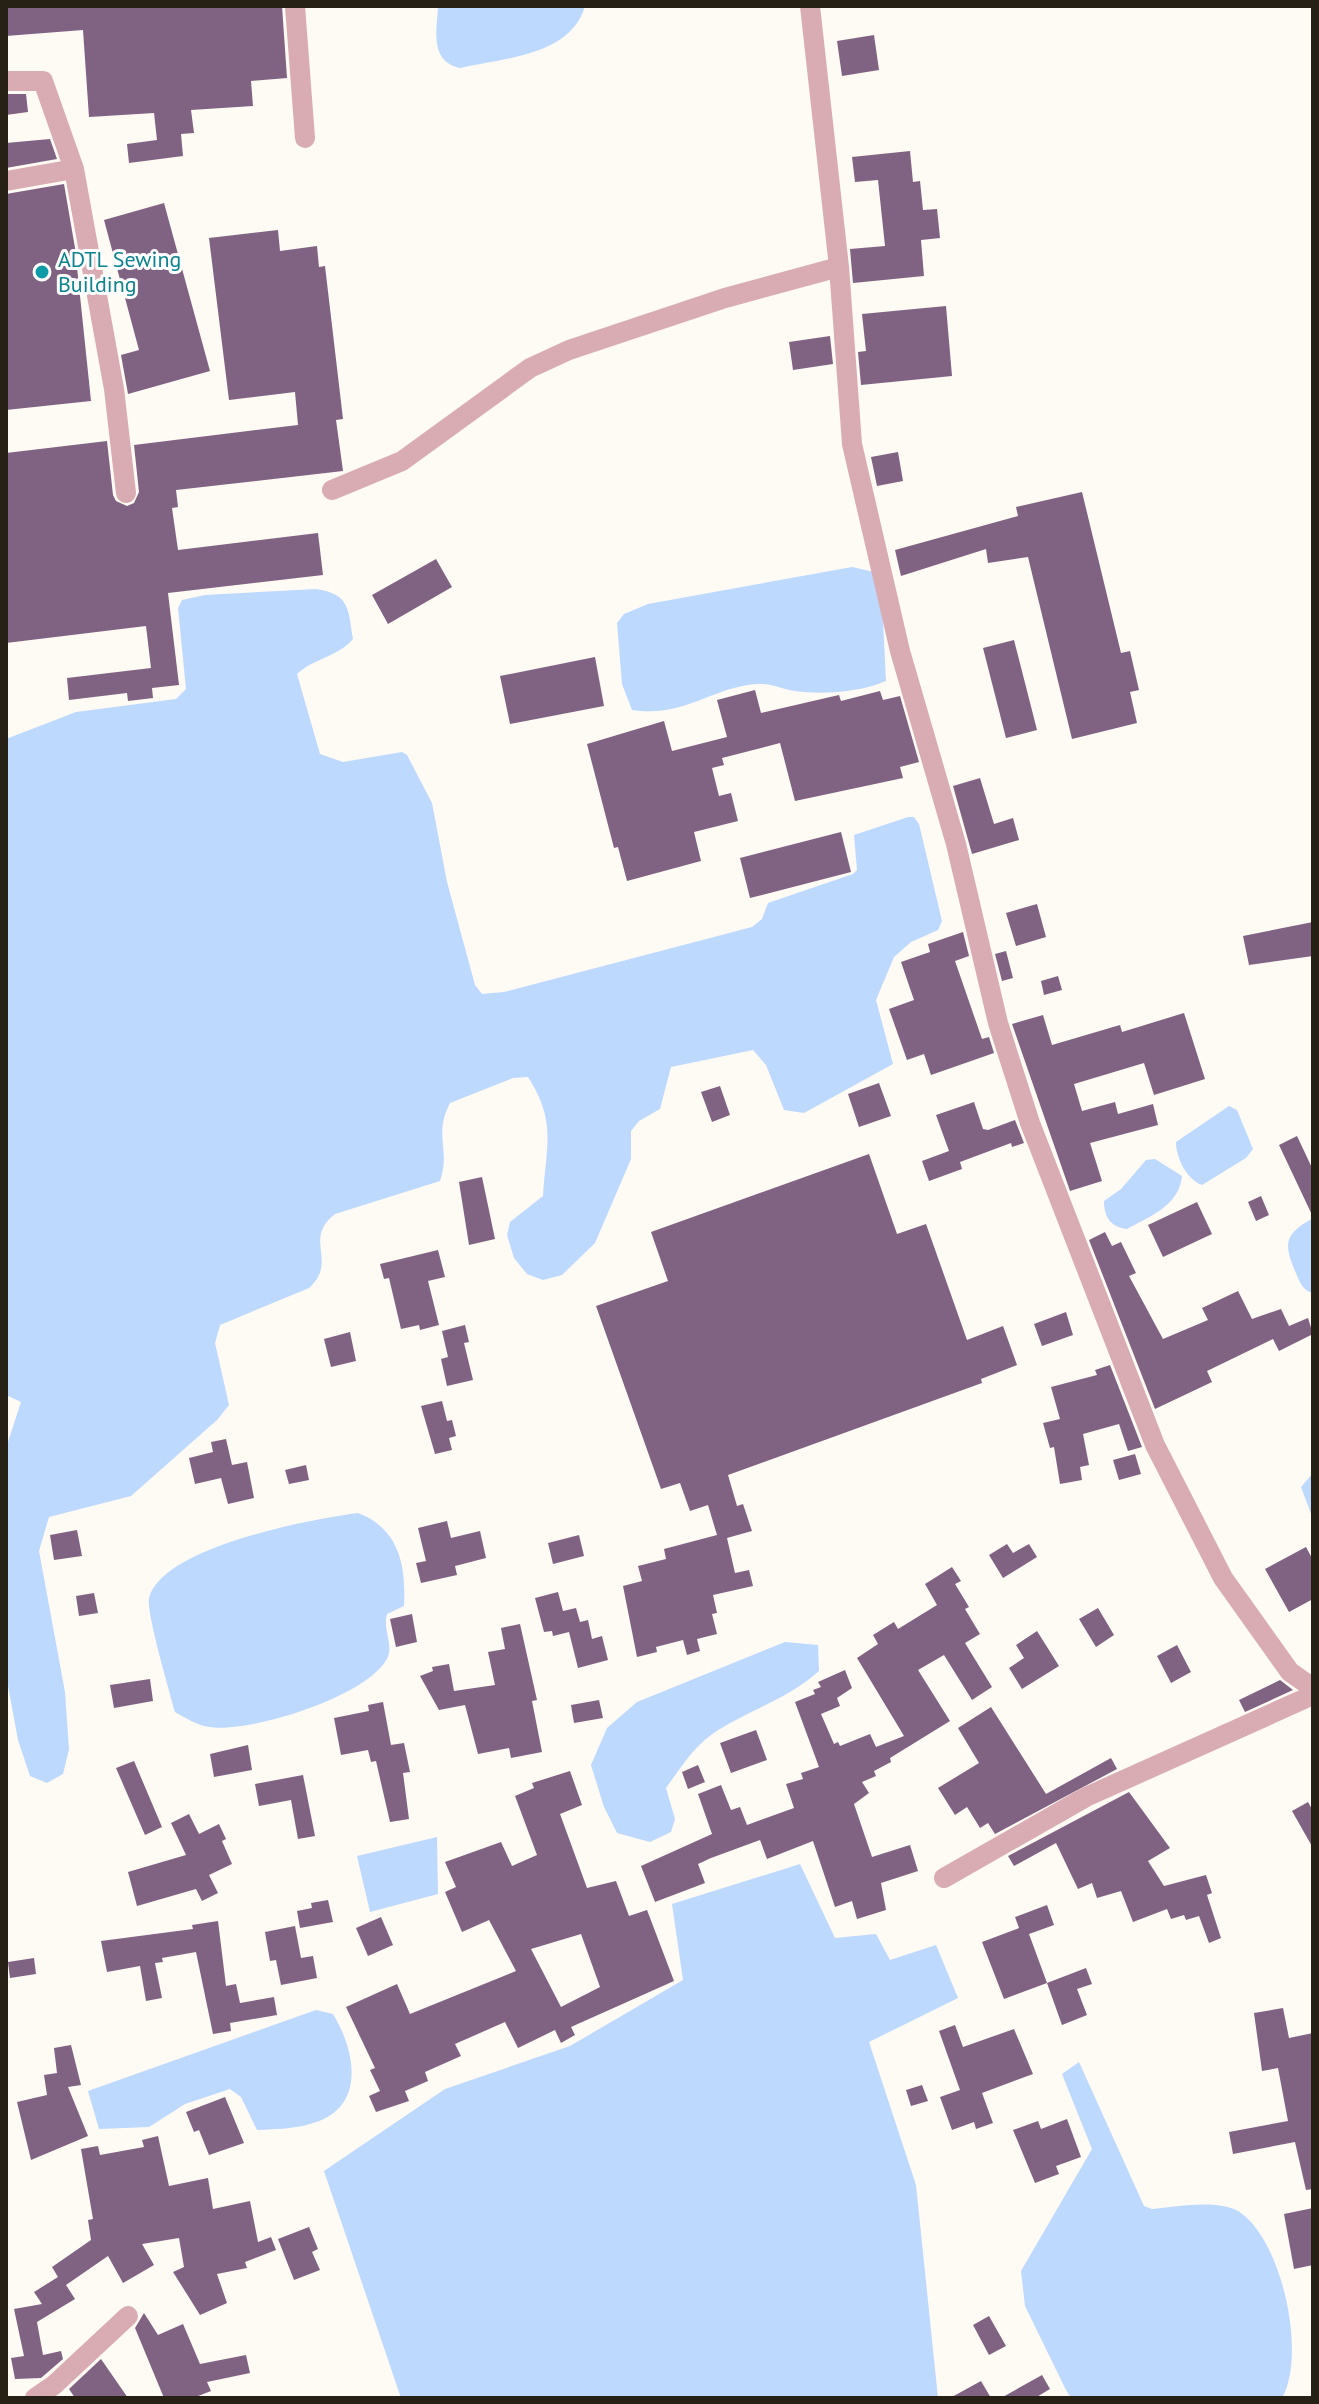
<svg xmlns="http://www.w3.org/2000/svg" width="1319" height="2404" font-family="'PT Sans',sans-serif">
  <style>
    .water { fill: #bdd9fd }
    .building { fill: #806382; fill-rule: evenodd }
    .lines { fill: none; stroke-linecap: round; stroke-linejoin: round }
    .minor { stroke: #d9acb4; stroke-width: 20 }
    .culture-dot { fill: #0f9aa8; stroke: #fff; stroke-width: 3 }
    .labels { text-anchor: middle; stroke-width: 6; stroke-linejoin: round; paint-order: stroke }
    .culture-label { font-size: 22px; fill: #0d838f; stroke: #fff; text-anchor: start }
  </style>
  <rect width="100%" height="100%" fill="#fefaf4"/>
  <path class="water" d="M438 6H585C571 56 503 58 460 68 429 61 437 30 438 6Z
    M852 567 874 572 882 600 886 681C861 692 822 695 795 691 782 689 772 683 758 684 714 686 685 718 632 710L622 684 617 623 624 614 648 604Z
    M316 589C350 594 348 609 353 639 338 657 314 658 297 674L320 754 343 762 402 752 407 755 432 803 447 882 475 985 482 994 504 992 752 927 762 919 768 903 853 874 857 870 854 835 908 817H914L919 824 942 921 938 930 911 942 894 957 876 1000 893 1064 804 1113 784 1110 766 1065 753 1050 671 1067 660 1109 639 1121 631 1131V1159L595 1243 562 1275 543 1280 527 1274 514 1258 507 1235 510 1222 543 1196C546 1146 557 1122 528 1077L513 1078 450 1103C433 1136 451 1149 440 1181L335 1214C302 1240 339 1261 309 1288L220 1325 215 1343 229 1405 217 1420 131 1496 49 1517 39 1551 65 1692 69 1749 63 1774 47 1783 30 1776 18 1740 6 1675V1448L21 1402 6 1395V739L76 712 176 699 186 689 178 608 182 600 205 595Z
    M1229 1106 1237 1110 1253 1149 1246 1158 1202 1185C1186 1179 1176 1157 1176 1142Z
    M1155 1159 1182 1176C1179 1206 1150 1216 1127 1229 1110 1227 1104 1216 1104 1201L1121 1189 1146 1160Z
    M1313 1218V1292H1309C1301 1287 1299 1280 1295 1271 1283 1242 1285 1234 1313 1218Z
    M1313 1473V1519L1301 1487Z
    M358 1513C400 1529 406 1567 404 1606L387 1614C382 1631 396 1647 385 1662 361 1698 251 1733 209 1727 197 1725 185 1718 175 1712 170 1693 146 1612 149 1598 162 1547 311 1519 358 1513Z
    M785 1642 818 1645 819 1671C787 1700 745 1711 711 1735 693 1748 679 1770 666 1788L675 1819 671 1832 650 1842 617 1833 604 1807 591 1765 607 1728 637 1702Z
    M437 1837 438 1894 370 1912 357 1856Z
    M800 1864 835 1938 876 1934 890 1960 936 1945 958 1998 869 2042 916 2185 938 2398H401L324 2171 445 2089 570 2046 683 1980 672 1904Z
    M316 2010 333 2014C355 2050 367 2107 313 2123 296 2129 276 2129 257 2130L241 2097 230 2089 185 2104 149 2127 99 2129 88 2091Z
    M1079 2062 1144 2206 1152 2209C1176 2207 1216 2199 1238 2211 1282 2238 1307 2355 1282 2398H1071L1066 2390 1025 2306 1021 2271 1092 2149 1062 2074Z"/>
  <path class="building" d="M6 6H282L287 78 251 81 253 106 191 110 194 133 181 134 183 156 129 163 127 144 157 140 154 113 89 117 83 30 6 36Z
    M874 35 879 70 842 76 837 41Z
    M6 94H26L28 112 6 115Z
    M50 139 57 159 6 168V143Z
    M910 151 913 182 920 181 923 210 937 209 940 238 921 240 924 276 853 283 850 249 885 246 878 180 855 182 852 157Z
    M64 184 75 248 91 401 6 410V194Z
    M164 203 210 371 128 394 121 355 139 350 104 220Z
    M278 230 280 251 317 246 319 267 325 266 343 419 336 420 343 471 176 490 178 507 172 508 178 550 318 533 323 575 168 593 179 685 152 688 153 698 128 701 127 693 69 700 67 678 151 668 146 626 6 643V453L107 441 113 495 116 501 127 506 134 503 139 492 134 445 298 425 295 392 229 400 209 238Z
    M946 306 952 376 861 385 858 352 866 351 862 314Z
    M830 336 833 364 793 370 789 342Z
    M898 452 903 481 877 486 871 457Z
    M1082 492 1121 653 1130 651 1139 690 1130 692 1137 723 1072 739 1028 557 988 563 986 549 901 576 895 550 1018 516 1016 507Z
    M436 559 452 587 388 624 372 595Z
    M1014 640 1037 730 1006 738 983 648Z
    M595 657 604 706 510 724 500 676Z
    M755 690 761 713 839 695 841 701 880 691 883 700 900 696 919 762 900 767 903 778 795 801 780 743 722 758 724 765 712 768 719 796 731 793 738 821 694 832 701 861 627 881 618 847 614 848 587 744 664 721 672 751 727 737 717 700Z
    M980 778 994 824 1013 818 1019 840 972 854 953 786Z
    M841 832 851 872 750 898 740 858Z
    M1037 904 1046 937 1016 946 1006 913Z
    M1313 922V956L1249 965 1243 936Z
    M963 932 969 956 955 961 982 1039 989 1037 994 1053 931 1075 924 1054 907 1060 889 1009 914 1000 901 962 930 952 928 944Z
    M1006 951 1013 978 1002 981 995 954Z
    M1058 976 1062 990 1044 995 1041 981Z
    M1184 1013 1205 1079 1154 1095 1144 1063 1074 1084 1082 1111 1115 1102 1118 1114 1153 1104 1158 1125 1090 1143 1102 1181 1070 1191 1012 1024 1043 1015 1052 1045 1120 1025 1122 1032Z
    M879 1083 891 1116 859 1127 848 1094Z
    M720 1086 730 1115 712 1122 701 1092Z
    M974 1102 983 1129 988 1130 1015 1120 1024 1143 1012 1147 1011 1143 960 1162 962 1169 929 1181 922 1161 949 1151 936 1115Z
    M1297 1136 1313 1170V1217L1279 1145Z
    M869 1154 897 1234 926 1224 967 1340 1003 1326 1017 1365 981 1379 982 1383 728 1475 737 1506 743 1504 752 1531 727 1538 735 1573 749 1570 753 1586 713 1595 717 1613 712 1614 717 1634 697 1639 700 1651 687 1655 683 1640 656 1647 657 1652 637 1657 623 1586 642 1581 638 1566 666 1559 664 1549 717 1535 708 1505 690 1511 680 1483 661 1489 596 1306 668 1281 651 1232Z
    M482 1177 495 1239 469 1245 459 1182Z
    M1261 1196 1269 1215 1256 1221 1248 1202Z
    M1197 1202 1212 1234 1163 1257 1148 1225Z
    M1105 1232 1112 1246 1121 1242 1136 1273 1129 1276 1163 1339 1208 1320 1202 1308 1238 1291 1252 1319 1281 1309 1289 1326 1308 1318 1313 1334 1279 1351 1273 1339 1207 1371 1212 1382 1155 1409 1089 1240Z
    M438 1250 445 1277 428 1281 439 1325 420 1330 419 1325 401 1329 389 1278 384 1279 380 1264Z
    M1066 1312 1073 1335 1042 1346 1034 1324Z
    M465 1325 469 1342 464 1343 473 1380 447 1386 441 1359 448 1357 442 1331Z
    M350 1332 356 1361 331 1367 324 1339Z
    M1110 1365 1142 1447 1128 1451 1119 1424 1083 1434 1089 1465 1080 1467 1082 1480 1060 1484 1054 1447 1050 1448 1043 1423 1060 1419 1051 1387 1097 1375 1095 1370Z
    M442 1401 447 1421 452 1420 456 1436 449 1438 452 1450 435 1454 421 1406Z
    M226 1439 232 1465 247 1462 254 1498 228 1504 221 1478 195 1484 189 1458 213 1452 211 1442Z
    M1135 1454 1141 1474 1119 1480 1113 1460Z
    M306 1465 309 1480 289 1484 285 1470Z
    M447 1521 451 1538 480 1531 486 1558 455 1566 457 1575 421 1583 416 1563 426 1561 418 1528Z
    M77 1530 82 1556 54 1560 50 1535Z
    M579 1535 584 1556 553 1564 548 1543Z
    M1007 1544 1013 1553 1029 1544 1037 1557 1003 1578 989 1555Z
    M1306 1547 1313 1560V1599L1289 1612 1265 1569Z
    M952 1567 961 1581 955 1584 969 1607 965 1609 980 1634 965 1643 992 1687 972 1700 944 1655 918 1670 950 1721 890 1758 891 1762 874 1771 876 1776 862 1782 869 1793 854 1804 872 1857 910 1845 918 1871 881 1883 886 1910 857 1919 852 1901 835 1907 813 1841 767 1859 760 1840 711 1858 698 1864 705 1883 655 1902 641 1866 712 1834 698 1794 721 1785 731 1810 740 1807 747 1825 794 1808 786 1784 803 1779 801 1773 819 1767 795 1702 815 1694 813 1690 821 1687 818 1682 845 1670 852 1688 837 1698 840 1706 821 1714 834 1744 838 1742 840 1746 870 1734 876 1747 904 1736 857 1658 878 1644 873 1635 894 1622 898 1629 937 1605 925 1584Z
    M558 1592 563 1611 576 1608 580 1622 588 1620 592 1639 602 1636 608 1660 578 1668 569 1632 553 1636 552 1631 544 1632 535 1598Z
    M94 1593 98 1613 79 1616 76 1596Z
    M1098 1608 1114 1635 1096 1647 1079 1619Z
    M412 1614 417 1642 396 1647 390 1619Z
    M520 1624 537 1700 532 1701 542 1752 511 1758 509 1748 478 1754 465 1705 439 1710 420 1676 433 1671 432 1667 449 1664 454 1691 495 1685 488 1652 505 1649 501 1628Z
    M1037 1631 1059 1666 1022 1689 1009 1668 1024 1658 1016 1645Z
    M1177 1645 1191 1672 1171 1683 1157 1656Z
    M150 1679 153 1701 114 1708 110 1685Z
    M1280 1680 1293 1690 1245 1712 1239 1700Z
    M599 1700 603 1718 574 1723 571 1705Z
    M383 1702 391 1745 404 1743 410 1772 403 1773 409 1819 390 1822 376 1761 371 1762 368 1750 341 1755 334 1718 369 1711 368 1705Z
    M991 1707 1046 1794 1111 1758 1117 1769 995 1834 988 1823 980 1828 967 1807 955 1815 938 1788 979 1763 958 1728Z
    M756 1730 767 1760 731 1773 720 1743Z
    M248 1745 252 1770 214 1777 210 1754Z
    M134 1761 162 1827 145 1835 116 1768Z
    M698 1765 705 1782 688 1789 682 1772Z
    M570 1771 582 1805 560 1814 587 1888 616 1881 629 1916 647 1910 674 1981 571 2027 575 2035 561 2043 555 2030 518 2048 505 2022 455 2044 461 2056 425 2072 428 2081 405 2091 409 2101 376 2112 369 2096 380 2091 370 2070 375 2068 346 2007 397 1984 410 2014 516 1971 489 1920 462 1932 445 1892 456 1887 445 1862 501 1842 512 1866 537 1855 515 1796 534 1788 532 1783ZM581 1934 600 1987 561 2007 531 1949Z
    M303 1775 315 1836 298 1839 291 1800 259 1806 255 1784Z
    M1129 1792 1170 1848 1148 1861 1164 1886 1206 1875 1212 1893 1207 1895 1221 1938 1209 1943 1199 1916 1186 1920 1184 1915 1171 1919 1167 1909 1133 1922 1121 1891 1097 1898 1092 1883 1078 1889 1056 1843 1014 1866 1008 1856Z
    M1308 1802 1313 1811V1848L1292 1811Z
    M189 1814 199 1834 219 1824 226 1839 222 1841 232 1864 209 1875 218 1893 202 1901 196 1889 137 1906 128 1872 186 1855 171 1823Z
    M328 1900 333 1922 300 1928 297 1911 312 1908 311 1903Z
    M1047 1905 1054 1925 1029 1934 1047 1983 1004 1999 982 1942 1019 1928 1015 1917Z
    M381 1917 393 1945 368 1956 356 1928Z
    M218 1921 226 1986 236 1984 240 2003 274 1997 277 2015 230 2023 231 2031 213 2034 196 1952 162 1958 163 1962 155 1963 162 1998 146 2001 140 1966 107 1972 101 1941 193 1929 192 1925Z
    M295 1926 301 1958 313 1956 317 1978 281 1985 276 1960 270 1961 265 1932Z
    M34 1958 36 1974 10 1978 8 1962Z
    M1086 1968 1092 1984 1077 1989 1087 2015 1062 2025 1047 1983Z
    M1283 2008 1289 2038 1313 2033V2189L1306 2190 1295 2142 1233 2154 1229 2132 1288 2121 1278 2068 1262 2071 1254 2013Z
    M955 2025 963 2047 1014 2029 1033 2074 982 2093 993 2123 976 2129 974 2122 952 2130 940 2097 960 2090 939 2031Z
    M71 2045 81 2085 68 2087 88 2136 31 2160 17 2102 47 2095 44 2075 57 2073 54 2048Z
    M922 2085 928 2101 911 2106 906 2090Z
    M225 2097 244 2143 209 2155 199 2130 194 2132 186 2112Z
    M1067 2119 1081 2157 1056 2166 1059 2174 1035 2183 1013 2130 1038 2121 1041 2129Z
    M158 2136 169 2186 208 2178 213 2209 250 2201 258 2242 271 2237 276 2250 245 2262 247 2268 217 2274 227 2303 200 2315 173 2272 184 2267 179 2238 142 2244 154 2265 123 2283 108 2256 66 2285 75 2299 37 2322 43 2355 61 2351 63 2359 41 2378 15 2379 11 2358 24 2356 14 2309 42 2304 34 2292 58 2277 52 2267 91 2240 88 2220 93 2219 81 2149 98 2146 100 2155 144 2147 142 2140Z
    M1313 2208V2265L1294 2269 1284 2214Z
    M309 2227 318 2249 312 2252 320 2270 294 2280 278 2239Z
    M144 2313 158 2335 183 2324 200 2364 246 2355 250 2373 207 2382 211 2391 193 2398H164L135 2328Z
    M989 2316 1006 2346 989 2355 973 2325Z
    M101 2359 128 2398H75L69 2389Z
    M1042 2375 1050 2389 1035 2398H1001Z
    M981 2381 991 2398H950Z"/>
  <g class="lines">
    <path class="minor" d="M295 6 305 138
      M810 6 839 267 852 444 900 651 956 844 998 1023 1030 1123 1155 1445 1223 1578 1290 1672 1313 1688
      M6 81H43L74 169 114 389 126 493
      M6 181 74 169
      M332 490 402 461 530 368 569 350 725 298 839 267
      M944 1878 1086 1797 1313 1695
      M35 2398 54 2385 128 2316"/>
  </g>
  <circle class="culture-dot" cx="42" cy="272" r="8"/>
  <g class="labels">
    <g class="culture-label">
      <text x="58" y="267">ADTL Sewing<tspan x="58" dy="25">Building</tspan></text>
    </g>
  </g>
  <rect width="1319" height="2404" fill="none" stroke="#272014" stroke-width="16"/>
</svg>
